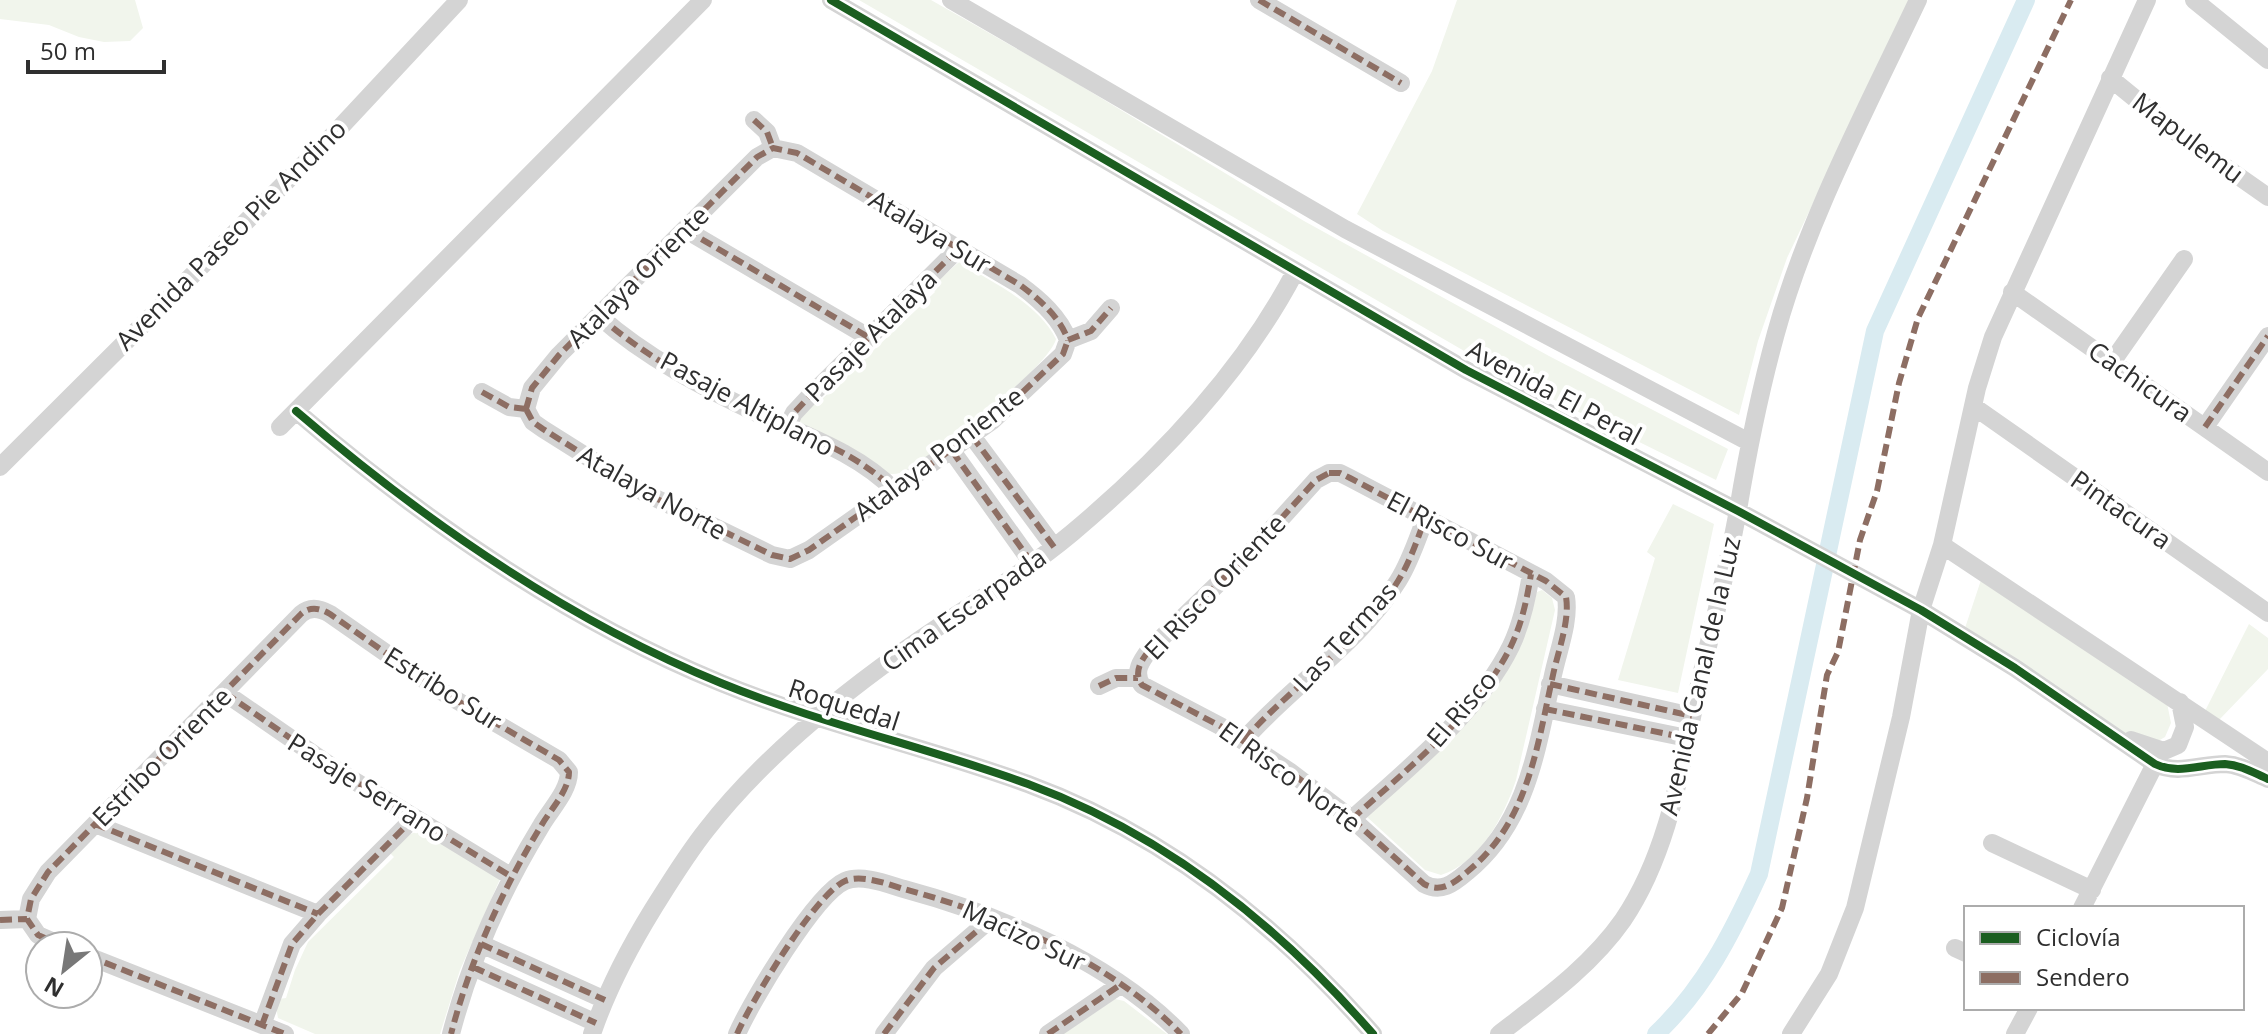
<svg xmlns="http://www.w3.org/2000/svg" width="2268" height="1034" font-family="'Open Sans',sans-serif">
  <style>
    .green { fill: #f1f5ec }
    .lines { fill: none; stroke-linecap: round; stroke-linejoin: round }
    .canal { stroke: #d9ebf1; stroke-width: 18 }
    .street { stroke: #d4d4d4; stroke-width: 18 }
    .quiet { stroke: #8d6e63; stroke-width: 6; stroke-dasharray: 12 6; stroke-linecap: butt }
    .cycleway-casing { stroke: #fff; stroke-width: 13 }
    .cycleway { stroke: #1b5e20; stroke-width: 8 }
    .labels { text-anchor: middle; stroke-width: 8; stroke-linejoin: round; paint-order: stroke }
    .street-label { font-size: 26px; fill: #2f2f2f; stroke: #fff }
  </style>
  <rect width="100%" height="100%" fill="#fff"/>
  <path class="green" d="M0 0H135L143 28 130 41 104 42 79 37 49 25 0 19Z
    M859 0H931L1063 75 1304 221 1549 356 1728 449 1716 480 1516 381Z
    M1457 0H1910L1787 258 1758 341 1739 415 1383 231 1357 214 1432 71Z
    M959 262C992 282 1038 303 1056 339 1050 366 936 454 908 470 900 474 893 475 884 473L799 427 800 415 817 398 821 400 935 292 931 287Z
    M1673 504 1714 524 1678 693 1618 680 1655 558 1647 552Z
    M1981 580 2167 703 2171 723 2165 737 2158 741 2131 733H2120L1964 631Z
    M1542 590 1552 598 1555 610 1516 780C1504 816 1481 862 1441 875L1425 870 1367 817 1430 758 1526 630 1537 592Z
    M2249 624 2268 638V669L2219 720 2205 711Z
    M421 830 500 879 460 970 440 1034H315L278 1018 276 1007 279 999 286 998 295 970 308 942 394 857 389 852 408 835Z
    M1115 999 1124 1001 1167 1034H1063Z"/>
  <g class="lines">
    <path class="canal" d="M1656 1034C1704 989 1732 933 1759 874L1875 331 2026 0"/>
    <path class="street" d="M831 0 1466 370 1738 511 1921 610 2015 668 2155 764C2178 775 2201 764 2225 764 2241 765 2254 773 2268 779
      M951 0 1345 229 1749 442
      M1259 0 1401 83
      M2194 0 2268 60
      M2110 78 2181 136 2268 197
      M754 120 767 132 773 148
      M686 230 870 338
      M2012 292 2268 472
      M599 316C645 357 706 389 761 415 807 436 859 454 895 491
      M1068 340 1091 331 1111 308
      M2112 362 2184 259
      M482 392 509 407 526 409
      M1973 406 2268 613
      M526 409 532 388 559 355 757 157 773 148 797 153 1020 285C1039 299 1060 317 1068 340
      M526 409 533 422 543 429 643 492 772 555 790 559 809 550 992 421 1063 354 1068 340
      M296 411C423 520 565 619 721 683 821 724 927 747 1028 784 1164 834 1279 926 1373 1034
      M280 427 703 0
      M787 427 794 413 808 398 959 248
      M2205 427 2268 336
      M972 436 1054 547
      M952 451 1032 563
      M0 467 334 134 459 0
      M1329 473H1340L1350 478 1546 581 1566 597C1570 621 1558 651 1553 675 1537 747 1528 823 1467 872 1453 884 1441 893 1424 884L1352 819 1289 771 1222 727 1142 685C1133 672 1141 661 1150 649L1250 553 1316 480Z
      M1942 545 2268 762
      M1550 684 1692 716
      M1099 686 1116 678H1138
      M225 693 335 769 512 877
      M1545 709 1687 738
      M1244 740C1292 685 1359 644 1398 581 1410 562 1417 540 1425 519
      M2131 740 2164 751 2178 745 2185 727 2180 702
      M1352 819C1406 770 1479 712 1511 646 1522 623 1527 599 1531 574
      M95 824 318 914
      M1992 843 2092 890
      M2082 908 2155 764
      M0 920 27 919
      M481 944 605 1000
      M63 946 38 935 27 919 31 899 48 872 301 614C310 606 320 608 330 614L439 690 559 760 569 772C569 791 550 810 541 826 502 890 470 961 451 1034
      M1955 948 1966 953
      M88 956 285 1034
      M473 967 596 1023
      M262 1025 292 944 318 914 413 819
      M592 1034C607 990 629 948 653 909 670 882 687 854 707 829 760 761 829 704 899 654 956 613 1018 578 1072 533 1159 460 1242 373 1295 272
      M737 1034C751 1002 815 894 845 881 862 874 887 884 904 889 1000 915 1110 961 1181 1034
      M884 1034 934 968 992 918
      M1048 1034 1120 985
      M1499 1034C1543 1000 1591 966 1623 920 1667 855 1680 774 1696 698 1710 635 1727 573 1738 510 1748 450 1760 391 1776 333 1807 220 1868 106 1918 0
      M1791 1034 1829 974 1855 908 1901 717 1921 610 1942 545 1977 388 1993 337 2147 0
      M2015 1034 2029 1008"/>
    <path class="quiet" d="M1259 0 1401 83
      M754 120 767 132 773 148
      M686 230 870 338
      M599 316C645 357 706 389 761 415 807 436 859 454 895 491
      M1068 340 1091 331 1111 308
      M482 392 509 407 526 409
      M526 409 532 388 559 355 757 157 773 148 797 153 1020 285C1039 299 1060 317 1068 340
      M526 409 533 422 543 429 643 492 772 555 790 559 809 550 992 421 1063 354 1068 340
      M787 427 794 413 808 398 959 248
      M2205 427 2268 336
      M972 436 1054 547
      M952 451 1032 563
      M1329 473H1340L1350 478 1546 581 1566 597C1570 621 1558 651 1553 675 1537 747 1528 823 1467 872 1453 884 1441 893 1424 884L1352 819 1289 771 1222 727 1142 685C1133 672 1141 661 1150 649L1250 553 1316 480Z
      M1550 684 1692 716
      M1099 686 1116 678H1138
      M225 693 335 769 512 877
      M1545 709 1687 738
      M1244 740C1292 685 1359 644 1398 581 1410 562 1417 540 1425 519
      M1352 819C1406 770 1479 712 1511 646 1522 623 1527 599 1531 574
      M95 824 318 914
      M0 920 27 919
      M481 944 605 1000
      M63 946 38 935 27 919 31 899 48 872 301 614C310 606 320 608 330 614L439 690 559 760 569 772C569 791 550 810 541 826 502 890 470 961 451 1034
      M88 956 285 1034
      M473 967 596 1023
      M262 1025 292 944 318 914 413 819
      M737 1034C751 1002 815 894 845 881 862 874 887 884 904 889 1000 915 1110 961 1181 1034
      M884 1034 934 968 992 918
      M1048 1034 1120 985
      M1708 1034 1742 993 1782 908 1807 798 1827 675 1838 652 1860 540 1877 491 1899 383 1918 318 2071 0"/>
    <g class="cycleway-casing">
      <path id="cycleway" d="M831 0 1466 370 1738 511 1921 610 2015 668 2155 764C2178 775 2201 764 2225 764 2241 765 2254 773 2268 779
        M296 411C423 520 565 619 721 683 821 724 927 747 1028 784 1164 834 1279 926 1373 1034"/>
    </g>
    <use href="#cycleway" class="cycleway"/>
  </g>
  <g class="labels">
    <g class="street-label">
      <text transform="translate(2188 138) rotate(37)" y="9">Mapulemu</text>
      <text transform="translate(930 232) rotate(31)" y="9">Atalaya Sur</text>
      <text transform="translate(231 235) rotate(-45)" y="9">Avenida Paseo Pie Andino</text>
      <text transform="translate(638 277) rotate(-45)" y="9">Atalaya Oriente</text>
      <text transform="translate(871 336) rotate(-45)" y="9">Pasaje Atalaya</text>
      <text transform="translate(2140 382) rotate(35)" y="9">Cachicura</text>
      <text transform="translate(1554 393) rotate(28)" y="9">Avenida El Peral</text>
      <text transform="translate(747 404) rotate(28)" y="9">Pasaje Altiplano</text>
      <text transform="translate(939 454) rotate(-37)" y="9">Atalaya Poniente</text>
      <text transform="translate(652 493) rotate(29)" y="9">Atalaya Norte</text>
      <text transform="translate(2121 510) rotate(35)" y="9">Pintacura</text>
      <text transform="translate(1450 531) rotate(28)" y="9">El Risco Sur</text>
      <text transform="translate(1215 587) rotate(-46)" y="9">El Risco Oriente</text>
      <text transform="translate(964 610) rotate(-35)" y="9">Cima Escarpada</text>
      <text transform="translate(1345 637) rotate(-47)" y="9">Las Termas</text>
      <text transform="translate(1700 676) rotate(-77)" y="9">Avenida Canal de la Luz</text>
      <text transform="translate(443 689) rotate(32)" y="9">Estribo Sur</text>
      <text transform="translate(844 705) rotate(18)" y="9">Roquedal</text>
      <text transform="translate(1462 709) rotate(-49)" y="9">El Risco</text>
      <text transform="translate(162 757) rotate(-45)" y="9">Estribo Oriente</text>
      <text transform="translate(1290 777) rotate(36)" y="9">El Risco Norte</text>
      <text transform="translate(367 788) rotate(32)" y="9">Pasaje Serrano</text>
      <text transform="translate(1024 936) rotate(25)" y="9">Macizo Sur</text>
    </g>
  </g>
  <rect x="1964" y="906" width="280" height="104" fill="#ffffff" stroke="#acacac" stroke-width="2"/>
  <rect x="1980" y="932" width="40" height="12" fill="#1b5e20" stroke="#acacac" stroke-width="2"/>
  <text x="2036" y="946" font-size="24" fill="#2f2f2f">Ciclovía</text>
  <rect x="1980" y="972" width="40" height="12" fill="#8d6e63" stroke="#acacac" stroke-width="2"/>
  <text x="2036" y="986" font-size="24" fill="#2f2f2f">Sendero</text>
  <g transform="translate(64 970) rotate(210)"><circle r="38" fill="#ffffff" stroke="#acacac" stroke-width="2"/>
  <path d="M0-6L14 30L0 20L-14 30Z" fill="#787878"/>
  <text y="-12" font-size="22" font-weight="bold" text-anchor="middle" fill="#2f2f2f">N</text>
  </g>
  <path d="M28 60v12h136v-12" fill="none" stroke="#2f2f2f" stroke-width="4"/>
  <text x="40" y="60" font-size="24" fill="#2f2f2f" stroke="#ffffff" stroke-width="6" paint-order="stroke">50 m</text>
</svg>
